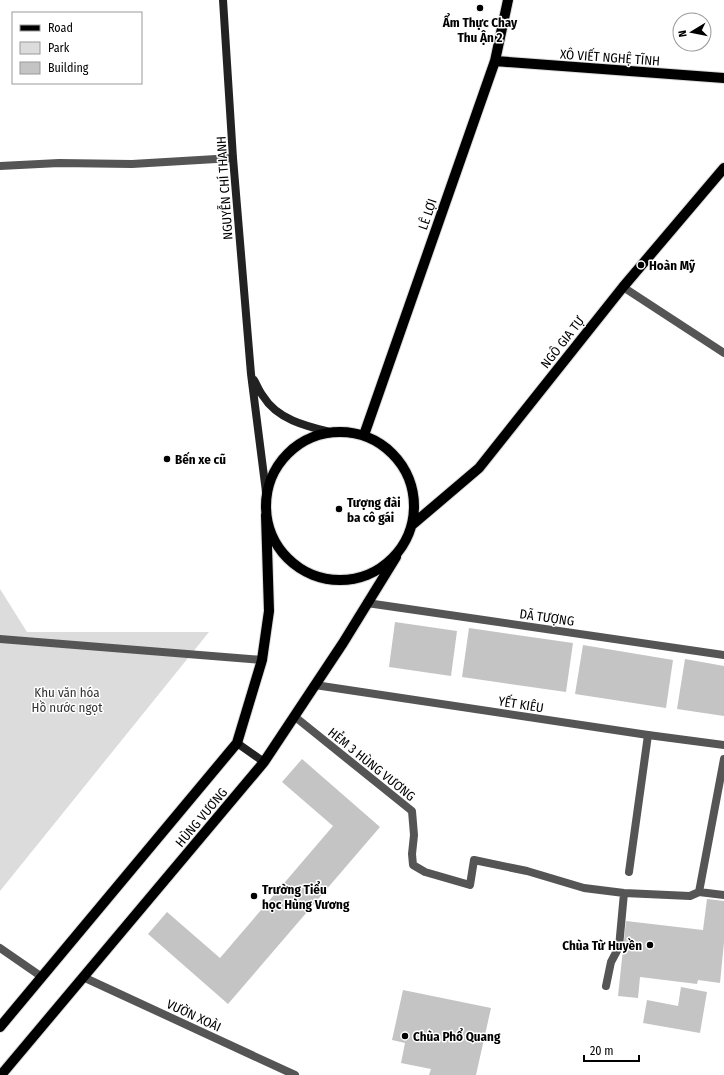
<svg xmlns="http://www.w3.org/2000/svg" width="724" height="1075" font-family="'Fira Sans Condensed',sans-serif">
  <style>
    .green { fill: #dcdcdc }
    .building { fill: #c4c4c4 }
    .lines { fill: none; stroke-linecap: round; stroke-linejoin: round }
    .primary-casing { stroke: #dbdbdb; stroke-width: 12 }
    .lane { stroke: #555; stroke-width: 8 }
    .street { stroke: #555; stroke-width: 8 }
    .secondary { stroke: #222; stroke-width: 8 }
    .primary { stroke: #000; stroke-width: 10 }
    .poi-dot { fill: #000; stroke: #fff; stroke-width: 1.5 }
    .labels { text-anchor: middle; stroke-width: 3; stroke-linejoin: round; paint-order: stroke }
    .poi-label { font-size: 13px; font-weight: bold; fill: #000; stroke: #fff; text-anchor: start }
    .street-label { font-size: 13px; fill: #000; stroke: #fff }
    .park-label { font-size: 13px; fill: #333; stroke: #fff }
  </style>
  <rect width="100%" height="100%" fill="#fff"/>
  <path class="green" d="M0 589 27 632H209L0 891Z"/>
  <path class="building" d="M395 622 457 631 451 676 389 667Z
    M469 628 573 643 566 692 462 677Z
    M583 645 673 660 666 708 575 694Z
    M685 659 724 666V716L677 709Z
    M302 759 380 827 228 1004 148 934 167 912 220 958 333 826 282 782Z
    M707 899 724 901V942L720 983 698 980 697 984 640 977 638 998 618 996 626 921 703 930Z
    M681 987 707 992 700 1033 643 1023 647 1000 678 1006Z
    M403 990 491 1008 476 1075H429L431 1069 401 1063 405 1043 392 1040Z"/>
  <g class="lines">
    <g class="primary-casing">
      <path id="primary" d="M495 61 724 78
        M266 506a74 74 0 1 1 148 0a74 74 0 1 1-148 0Z
        M364 435 495 61 508 0
        M412 525 479 468 623 287 724 168
        M0 1027 237 743 262 660 269 611 266 515
        M1 1075 264 762 343 643 396 557"/>
    </g>
    <path class="lane" d="M0 166 59 163 132 164 233 158
      M623 287 724 353
      M0 639 262 660
      M294 716 412 811 414 835 412 854 413 865 425 872 470 885 474 860 527 871 584 888 624 893 690 896 699 892
      M629 872 648 735
      M699 892 724 759
      M699 892 724 895
      M0 948 42 977
      M606 986 611 962 619 947 624 893"/>
    <path class="street" d="M367 603 724 655
      M315 685 648 735 724 745
      M83 977 295 1075"/>
    <path class="secondary" d="M223 0 233 158 251 374 266 492
      M254 380C257 385 259 391 263 396 277 419 305 426 330 432
      M237 743 264 762"/>
    <use href="#primary" class="primary"/>
  </g>
  <g class="poi-dot">
    <circle cx="480" cy="8" r="4"/>
    <circle cx="641" cy="265" r="4"/>
    <circle cx="167" cy="459" r="4"/>
    <circle cx="339" cy="509" r="4"/>
    <circle cx="254" cy="896" r="4"/>
    <circle cx="650" cy="945" r="4"/>
    <circle cx="405" cy="1036" r="4"/>
  </g>
  <g class="labels">
    <g class="poi-label">
      <text x="480" y="27" text-anchor="middle">Ẩm Thực Chay<tspan x="480" dy="15">Thu Ận 2</tspan></text>
      <text x="649" y="270">Hoàn Mỹ</text>
      <text x="175" y="464">Bến xe cũ</text>
      <text x="347" y="507">Tượng đài<tspan x="347" dy="15">ba cô gái</tspan></text>
      <text x="262" y="894">Trường Tiểu<tspan x="262" dy="15">học Hùng Vương</tspan></text>
      <text x="642" y="950" text-anchor="end">Chùa Từ Huyền</text>
      <text x="413" y="1041">Chùa Phổ Quang</text>
    </g>
    <g class="street-label">
      <text transform="translate(610 57) rotate(4)" y="5">XÔ VIẾT NGHỆ TĨNH</text>
      <text transform="translate(224 188) rotate(-94)" y="5">NGUYỄN CHÍ THANH</text>
      <text transform="translate(427 214) rotate(-71)" y="5">LÊ LỢI</text>
      <text transform="translate(562 342) rotate(-52)" y="5">NGÔ GIA TỰ</text>
      <text transform="translate(547 617) rotate(8)" y="5">DÃ TƯỢNG</text>
      <text transform="translate(521 704) rotate(9)" y="5">YẾT KIÊU</text>
      <text transform="translate(372 764) rotate(39)" y="5">HẺM 3 HÙNG VƯƠNG</text>
      <text transform="translate(201 817) rotate(-50)" y="5">HÙNG VƯƠNG</text>
      <text transform="translate(194 1015) rotate(25)" y="5">VƯỜN XOÀI</text>
    </g>
    <g class="park-label">
      <text x="67" y="697">Khu văn hóa<tspan x="67" dy="15">Hồ nước ngọt</tspan></text>
    </g>
  </g>
  <rect x="12" y="12" width="130" height="72" fill="#ffffff" stroke="#999999"/>
  <rect x="20" y="25" width="20" height="6" fill="#000000" stroke="#999999"/>
  <text x="48" y="32" font-size="12" fill="#000000">Road</text>
  <rect x="20" y="42" width="20" height="12" fill="#dcdcdc" stroke="#999999"/>
  <text x="48" y="52" font-size="12" fill="#000000">Park</text>
  <rect x="20" y="62" width="20" height="12" fill="#c4c4c4" stroke="#999999"/>
  <text x="48" y="72" font-size="12" fill="#000000">Building</text>
  <g transform="translate(692 32) rotate(260)"><circle r="19" fill="#ffffff" stroke="#999999"/>
  <path d="M0-3L7 15L0 10L-7 15Z" fill="#000000"/>
  <text y="-6" font-size="11" font-weight="bold" text-anchor="middle" fill="#000000">N</text>
  </g>
  <path d="M584 1055v6h55v-6" fill="none" stroke="#000000" stroke-width="2"/>
  <text x="590" y="1055" font-size="12" fill="#000000" stroke="#ffffff" stroke-width="3" paint-order="stroke">20 m</text>
</svg>
